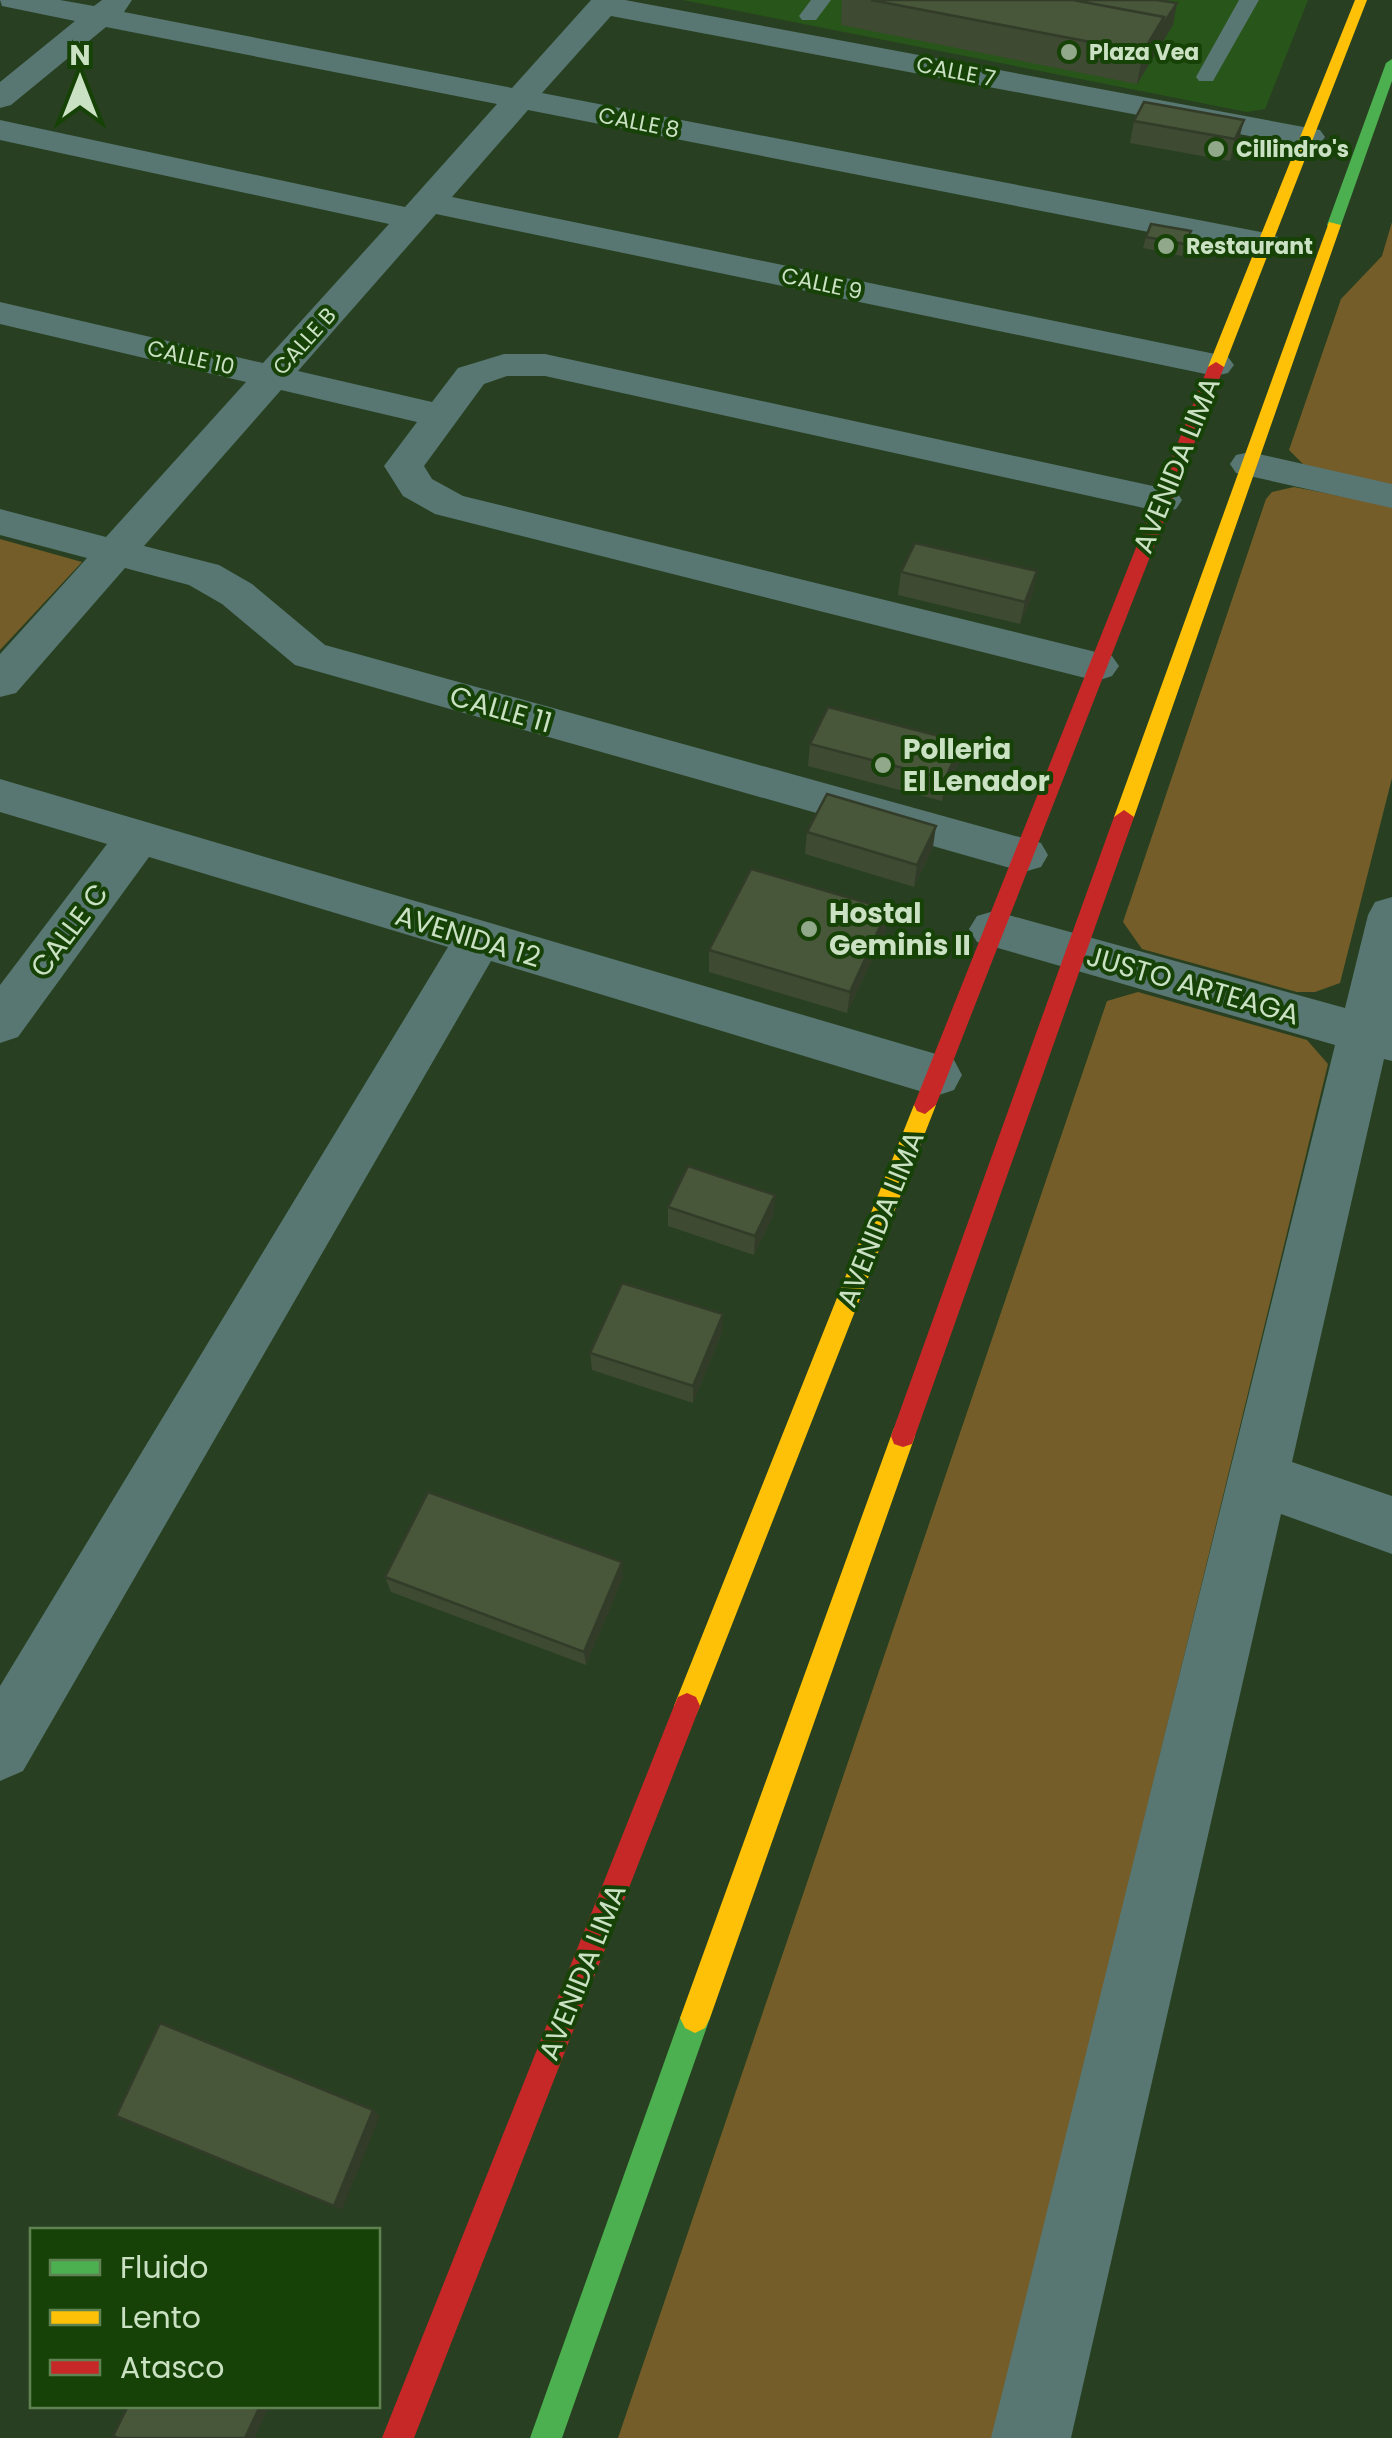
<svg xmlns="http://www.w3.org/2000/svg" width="1392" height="2438" font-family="Poppins,sans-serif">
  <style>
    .built { fill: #285519 }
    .green { fill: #745d29 }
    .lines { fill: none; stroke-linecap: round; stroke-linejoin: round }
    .lane { fill: #587672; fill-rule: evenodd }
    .street { fill: #587672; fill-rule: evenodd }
    .fast { fill: #4caf50; fill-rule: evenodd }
    .slow { fill: #ffc107; fill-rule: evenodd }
    .jam { fill: #c62828; fill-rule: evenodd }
    .wall { fill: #3e4a32 }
    .shaded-wall { fill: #323c29 }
    .building { fill: #48563a; stroke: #323c29; stroke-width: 2.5 }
    .poi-dot { fill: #91a98a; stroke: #174207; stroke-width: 4 }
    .labels { text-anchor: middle; stroke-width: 8; stroke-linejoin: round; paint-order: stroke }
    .far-poi-label { font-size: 22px; font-weight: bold; fill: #cae2c3; stroke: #174207; text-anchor: start }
    .far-street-label { font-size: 22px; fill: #cae2c3; stroke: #174207 }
    .street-label { font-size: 28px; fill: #cae2c3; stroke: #174207 }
    .poi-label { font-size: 28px; font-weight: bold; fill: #cae2c3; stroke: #174207; text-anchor: start }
  </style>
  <rect width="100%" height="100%" fill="#284021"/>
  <path class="built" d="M683 0H1308L1265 109 1247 112Z"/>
  <path class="green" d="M1392 222V486L1306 467 1289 450 1341 299 1382 256Z
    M1294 487 1392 506V778L1340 983 1315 992H1297L1142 949 1123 922 1266 499 1272 492Z
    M0 539 82 562 0 650Z
    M1138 992 1307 1040 1328 1064 994 2438H618L1107 1001Z"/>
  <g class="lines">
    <path class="lane" d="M811 0H831L816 20H802L799 16Z
      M1239 0H1259L1213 81H1199L1196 77Z"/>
    <path class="street" d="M0 0H60L94 6 102 0H132L124 12 512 88 591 0H625L1320 130 1325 137 1320 144 1308 147 611 16 542 93 1266 233 1278 237 1284 244 1278 251 1266 255 528 110 452 197 1215 354 1228 357 1234 365 1228 373 1215 376 436 214 298 371 432 402 458 368 504 354H545L1176 491 1182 500 1176 509 1162 512 545 376H507L484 384 424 466 432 479 463 496 1112 656 1119 666 1112 676 1097 681 435 514 403 496 384 466 417 422 281 390 144 546 219 565 252 584 325 645 1041 843 1048 855 1041 867 1024 872 295 665 222 604 189 585 125 568 16 693 0 697V654L87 558 0 535V509L106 537 246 382 0 324V302L263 363 389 224 0 140V120L405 207 497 104 106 27 11 105 0 108V82L75 21 2 6Z
      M1250 452 1392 484V508L1236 473 1230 464 1236 455Z
      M0 779 936 1054 954 1060 962 1075 954 1090 936 1096 491 961 23 1771 0 1781V1686L448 947 149 857 18 1037 0 1043V985L107 844 0 812Z
      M1392 897V1061L1384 1059 1292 1462 1392 1496V1554L1281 1514 1071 2438H991L1335 1045 977 942 969 929 977 916 994 911 1345 1008 1368 915 1375 902Z"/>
    <path class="fast" d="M1392 59V81L1341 225 1329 228 1327 225 1386 63Z
      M695 2003 705 2008 710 2018 562 2438H530L680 2018 685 2008Z"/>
    <path class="slow" d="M1355 0H1367L1224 367 1211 370 1208 367Z
      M1329 222 1341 225 1134 817 1131 822H1117L1114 817Z
      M925 1096 936 1105 700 1706 696 1715 687 1719 678 1715 674 1706 914 1105Z
      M903 1425 912 1428 915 1436 710 2018 705 2028 695 2033 685 2028 680 2018 891 1436 894 1428Z"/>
    <path class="jam" d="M1216 362 1224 367 936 1105 925 1114 917 1111 914 1105 1208 367Z
      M1124 810 1134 817 915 1436 912 1444 903 1447 894 1444 891 1436 1114 817Z
      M687 1693 696 1697 700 1706 414 2438H382L674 1706 678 1697Z"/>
  </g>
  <path class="wall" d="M842 0H1157L1173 25 1137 84 841 25Z
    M1244 120 1238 142 1230 161 1130 143 1134 121Z
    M1191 231 1182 256 1143 248 1146 237Z
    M901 572 1033 594 1020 624 898 595Z
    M962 742 958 764 942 801 808 766 810 744Z
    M807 832 933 847 914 887 805 854Z
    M886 930 847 1013 709 972V950Z
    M668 1207 774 1214 754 1255 668 1226Z
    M722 1332 693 1403 592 1370 590 1353Z
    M385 1577H623L586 1665 391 1592Z"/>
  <path class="shaded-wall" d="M1177 3 1173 25 1137 84 1143 52 1164 17Z
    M1244 120 1238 142 1230 161 1235 139Z
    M1037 571 1033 594 1020 624 1025 602Z
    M962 742 958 764 942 801 945 779Z
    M936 826 933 847 914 887 917 865Z
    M888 909 886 930 847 1013 850 992Z
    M775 1195 774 1214 754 1255 755 1236Z
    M723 1314 722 1332 693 1403V1386Z
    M622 1562 623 1577 586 1665 584 1652Z
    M373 2110 380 2116 342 2210 334 2206Z
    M260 2406H269L255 2438H245Z"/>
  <path class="building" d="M871 0H1073L1164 17 1143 52Z
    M1073 0H1156L1177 3 1162 26 1164 17Z
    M1144 102 1244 120 1235 139 1134 121Z
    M1151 224 1191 231 1185 244 1146 237Z
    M915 543 1037 571 1025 602 901 572Z
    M828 707 962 742 945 779 810 744Z
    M827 794 936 826 917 865 807 832Z
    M751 869 888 909 850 992 709 950Z
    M688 1166 775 1195 755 1236 668 1207Z
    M622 1283 723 1314 693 1386 590 1353Z
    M428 1492 622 1562 584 1652 385 1577Z
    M160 2023 373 2110 334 2206 116 2116Z
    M128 2406H260L245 2438H118L113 2436Z"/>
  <g class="poi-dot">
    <circle cx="1069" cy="52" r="10"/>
    <circle cx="1216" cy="149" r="10"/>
    <circle cx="1166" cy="246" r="10"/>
    <circle cx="883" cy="765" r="10"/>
    <circle cx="809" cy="929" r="10"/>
  </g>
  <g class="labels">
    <g class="far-poi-label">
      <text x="1089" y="60">Plaza Vea</text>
      <text x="1236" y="157">Cillindro's</text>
      <text x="1186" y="254">Restaurant</text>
    </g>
    <g class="far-street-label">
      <text transform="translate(956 71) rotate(11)" y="8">CALLE 7</text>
      <text transform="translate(639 122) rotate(11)" y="8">CALLE 8</text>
      <text transform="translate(822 283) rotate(12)" y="8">CALLE 9</text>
      <text transform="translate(304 341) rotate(-48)" y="8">CALLE B</text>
      <text transform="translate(191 357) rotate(13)" y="8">CALLE 10</text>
    </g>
    <g class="street-label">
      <text transform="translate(1176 465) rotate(-68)" y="10">AVENIDA LIMA</text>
      <text transform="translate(501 709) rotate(16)" y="10">CALLE 11</text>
      <text transform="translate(69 930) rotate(-53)" y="10">CALLE C</text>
      <text transform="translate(468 936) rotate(17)" y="10">AVENIDA 12</text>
      <text transform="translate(1193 985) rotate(16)" y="10">JUSTO ARTEAGA</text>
      <text transform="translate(880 1219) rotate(-68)" y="10">AVENIDA LIMA</text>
      <text transform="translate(582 1972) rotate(-68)" y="10">AVENIDA LIMA</text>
    </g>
    <g class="poi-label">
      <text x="903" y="759">Polleria<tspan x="903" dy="32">El Lenador</tspan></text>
      <text x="829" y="923">Hostal<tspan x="829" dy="32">Geminis II</tspan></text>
    </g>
  </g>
  <rect x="30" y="2228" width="350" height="180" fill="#174207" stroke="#5f8252" stroke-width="2.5"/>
  <rect x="50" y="2260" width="50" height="15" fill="#4caf50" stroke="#5f8252" stroke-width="2.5"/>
  <text x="120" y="2278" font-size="30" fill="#cae2c3">Fluido</text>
  <rect x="50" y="2310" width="50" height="15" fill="#ffc107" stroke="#5f8252" stroke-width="2.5"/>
  <text x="120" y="2328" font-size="30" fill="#cae2c3">Lento</text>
  <rect x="50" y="2360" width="50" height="15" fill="#c62828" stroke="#5f8252" stroke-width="2.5"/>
  <text x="120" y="2378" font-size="30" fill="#cae2c3">Atasco</text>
  <g transform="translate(80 80)" stroke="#174207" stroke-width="8" paint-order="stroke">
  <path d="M0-8L18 38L0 25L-18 38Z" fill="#cae2c3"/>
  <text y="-15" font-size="28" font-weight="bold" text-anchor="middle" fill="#cae2c3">N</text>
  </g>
</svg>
